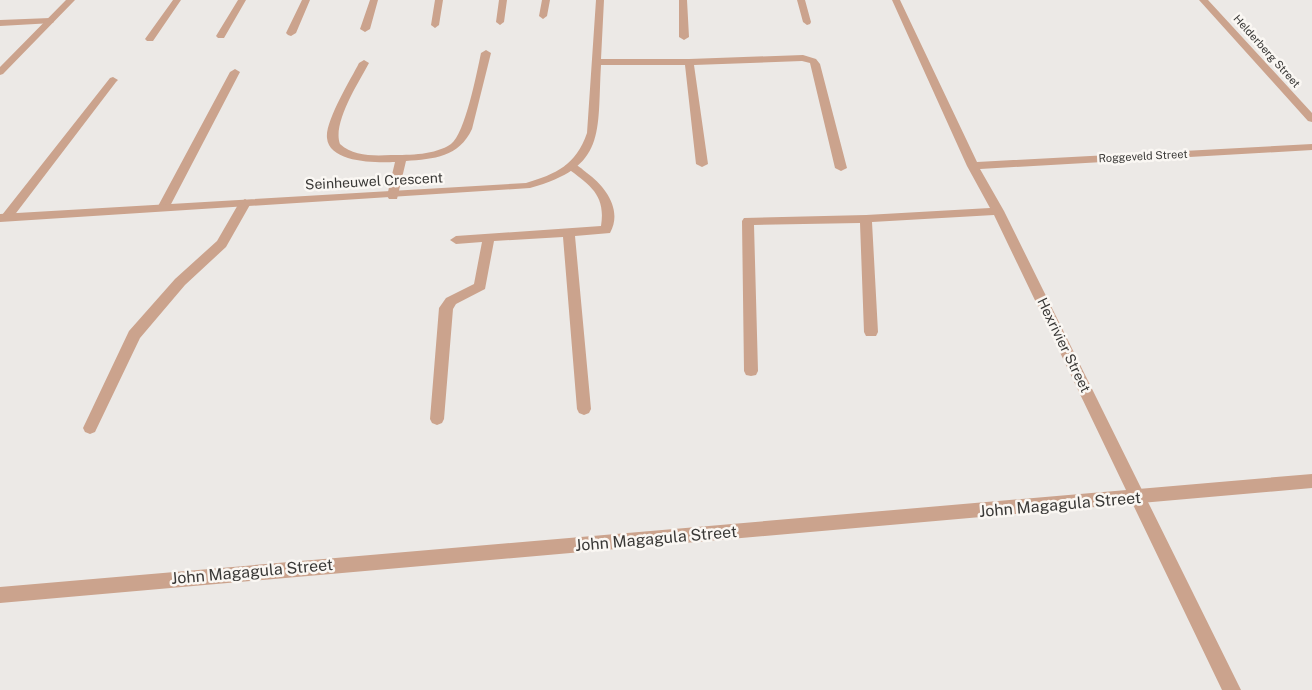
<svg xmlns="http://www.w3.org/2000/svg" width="1312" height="690" font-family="'Public Sans',sans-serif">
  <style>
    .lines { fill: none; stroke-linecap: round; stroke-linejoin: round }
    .service { fill: #cba38d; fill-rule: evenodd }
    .minor { fill: #cba38d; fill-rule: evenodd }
    .tertiary { fill: #cba38d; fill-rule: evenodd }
    .labels { text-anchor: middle; stroke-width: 5; stroke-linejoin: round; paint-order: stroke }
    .far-street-label { font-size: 11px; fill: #393836; stroke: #faf7f3 }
    .street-label { font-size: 14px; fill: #393836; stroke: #faf7f3 }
    .near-street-label { font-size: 16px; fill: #393836; stroke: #faf7f3 }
  </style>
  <rect width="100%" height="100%" fill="#ece9e6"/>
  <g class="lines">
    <path class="service" d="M173 0H181L153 41H147L145 39Z
      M238 0H246L224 38H218L216 36Z
      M302 0H310L296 33 291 36 288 35 286 33Z
      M370 0H378L370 29 365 32 360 29Z
      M435 0H443L439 25 435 28 431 25Z
      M499 0H507L504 22 500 25 496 22Z
      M542 0H550L547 16 543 19 539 16Z
      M50 18 54 21 53 23 0 26V20Z
      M486 50 491 53 472 129C459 157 434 159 406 161L397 199H389L387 196 395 162C377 163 329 163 327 138 325 121 351 79 359 63L364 60 369 63C359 82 332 123 340 144 353 156 373 156 391 155 410 155 435 155 451 144 465 134 477 72 481 53Z
      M235 69 240 72 169 208 167 211H159L157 208 230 72Z
      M113 77 118 80 116 82 10 221H2L0 218 2 215 110 78Z
      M571 163C577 164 582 169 587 173 605 186 623 210 610 233L575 236 591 409 589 413 584 415 579 413 577 409 563 237 494 241 485 289 456 304 453 309 444 419 442 423 437 425 432 423 430 419 439 308 446 298 474 284 482 242 456 244 450 240 456 236 601 226C606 195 590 185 567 168L565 166Z
      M245 199 251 203 226 247 185 285 140 338 95 432 90 434 85 432 83 428 129 331 175 279 217 241 239 203Z"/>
    <path class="minor" d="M66 0H75L3 74 0 75V67Z
      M596 0H604L601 59H689L803 55 816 59 820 64 847 168 841 171 835 168 810 63 802 61 694 65 708 164 702 167 696 164 685 65H601C597 133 607 167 530 188L0 222V214L526 183C556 174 576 165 587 133Z
      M679 0H687L689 37 684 40 679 37Z
      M797 0H805L811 22 810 24 807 25 803 22Z
      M892 0H900L977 162 1312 144V150L980 169 1004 211 1241 690H1222L994 215 872 222 878 332 876 336H866L864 332 860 223 754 225 758 371 756 375 751 376 746 375 744 371 742 221 744 218 866 215 990 208 967 166Z
      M1199 0H1208L1312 113V122L1308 121Z"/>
    <path class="tertiary" d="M1312 474V488L0 603V587Z"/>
  </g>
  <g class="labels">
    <g class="far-street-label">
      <text transform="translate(1267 51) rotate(48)" y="4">Helderberg Street</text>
      <text transform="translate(1143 156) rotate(-3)" y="4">Roggeveld Street</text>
    </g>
    <g class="street-label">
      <text transform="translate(374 181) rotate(-3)" y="5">Seinheuwel Crescent</text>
      <text transform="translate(1064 345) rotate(64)" y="5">Hexrivier Street</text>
    </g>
    <g class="near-street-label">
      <text transform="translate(1060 504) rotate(-5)" y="6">John Magagula Street</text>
      <text transform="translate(656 538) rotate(-5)" y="6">John Magagula Street</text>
      <text transform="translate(252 571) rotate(-5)" y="6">John Magagula Street</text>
    </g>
  </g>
</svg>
